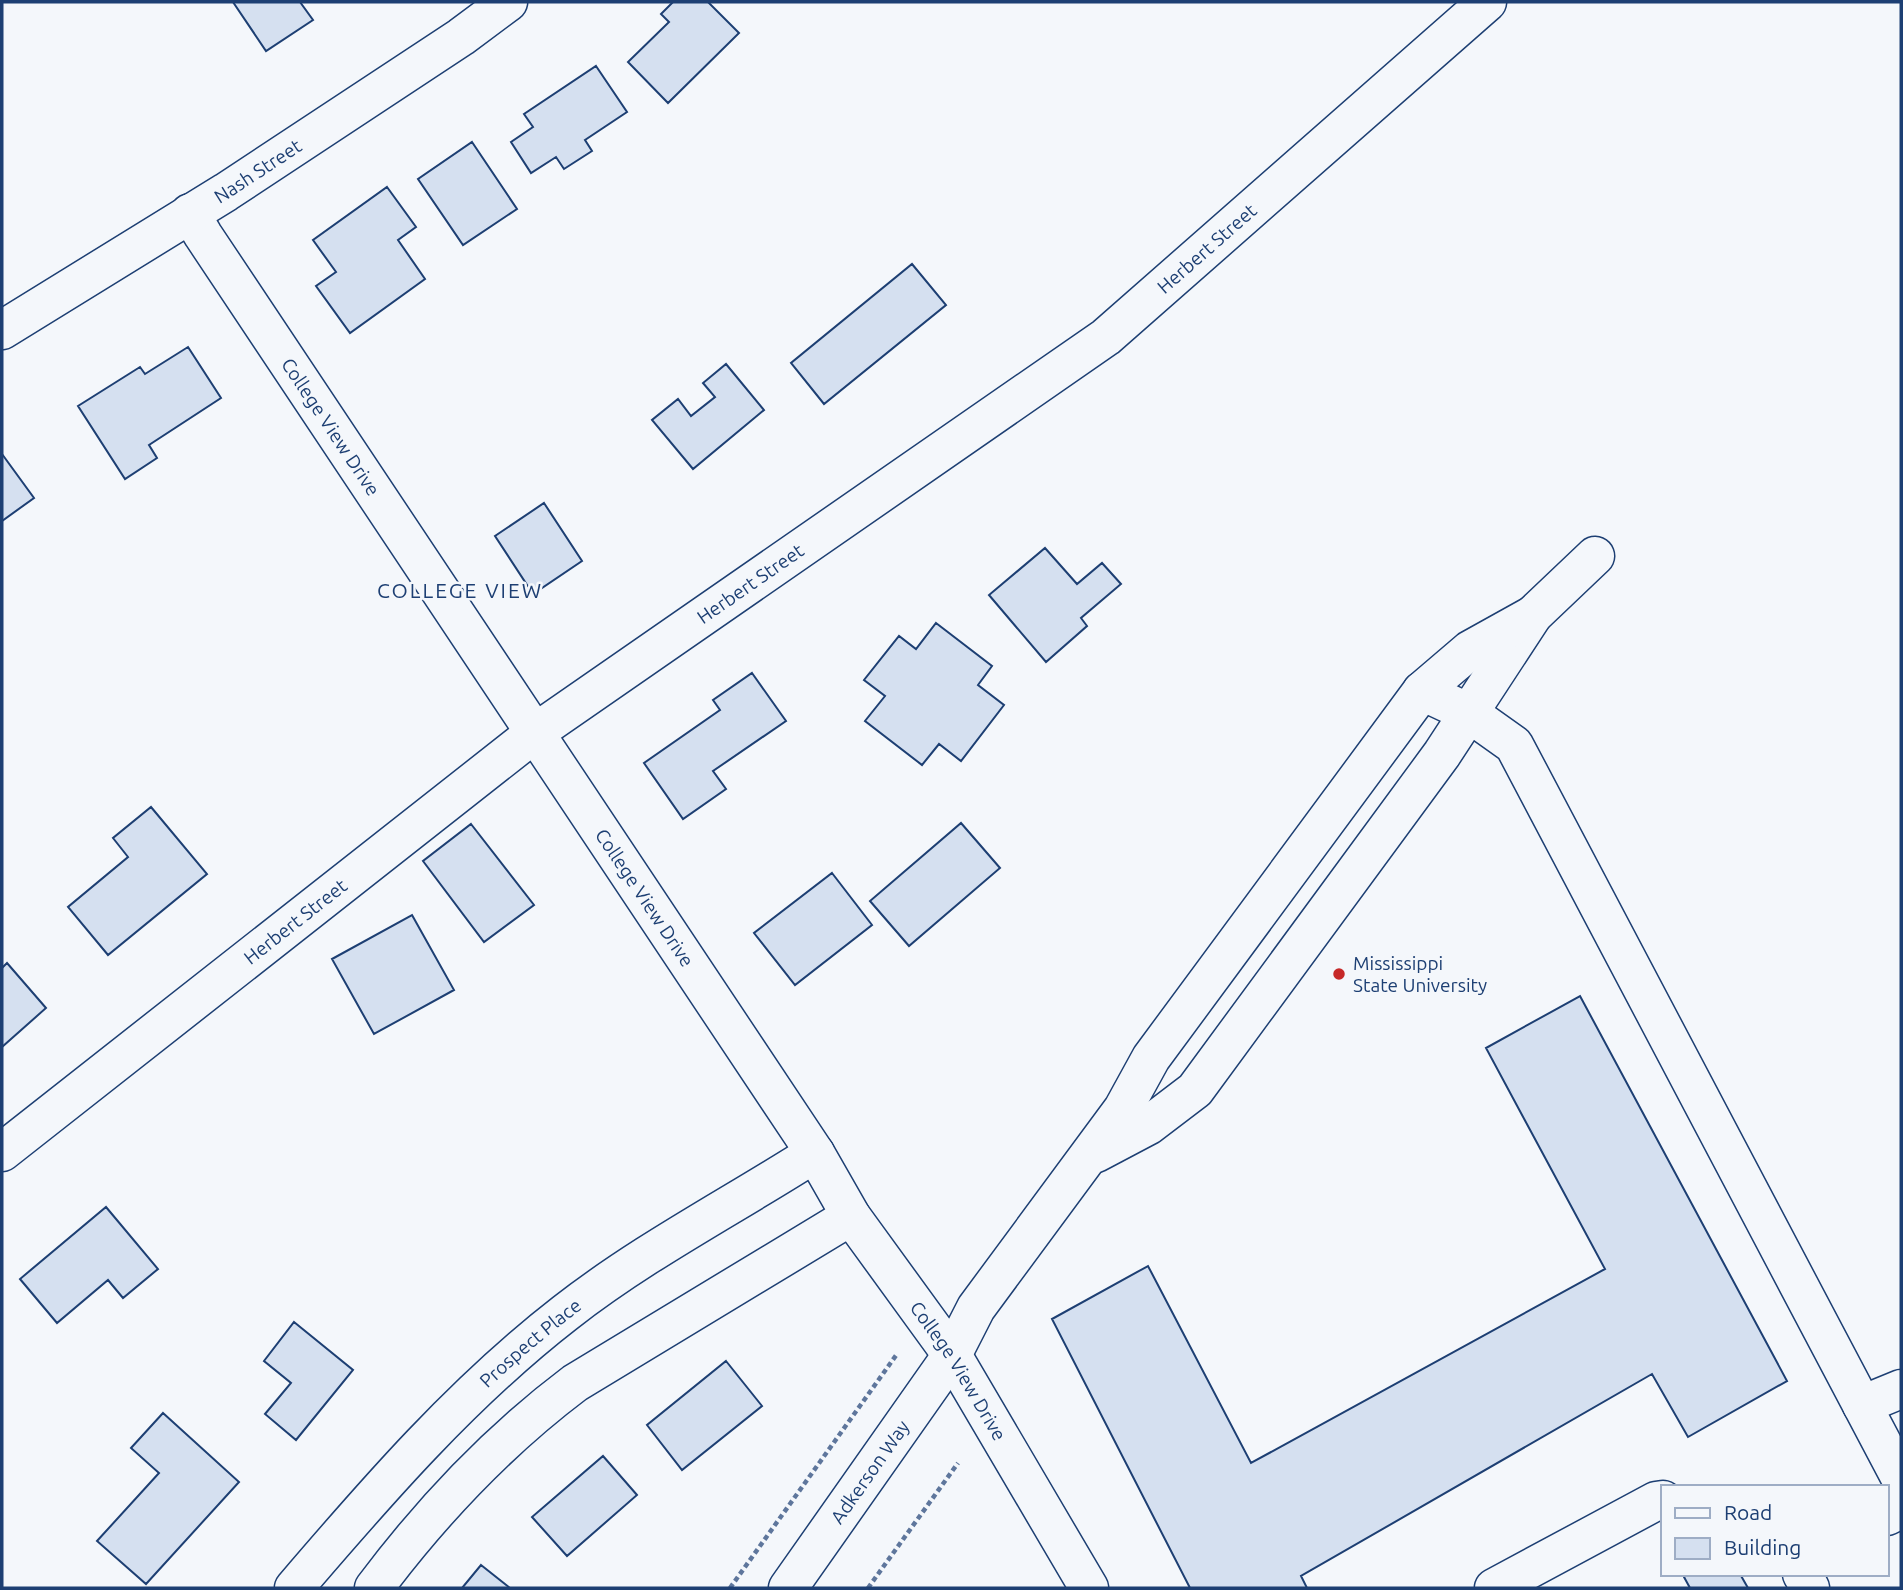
<svg xmlns="http://www.w3.org/2000/svg" width="1903" height="1590" font-family="Ubuntu,sans-serif">
  <style>
    .building { fill: #d5e0f0; stroke: #1d3f73; stroke-width: 2 }
    .lines { fill: none; stroke-linecap: round; stroke-linejoin: round }
    .minor-casing { stroke: #1d3f73; stroke-width: 41 }
    .path { stroke: #5e769c; stroke-width: 4.5; stroke-dasharray: 5 3.5; stroke-linecap: butt }
    .minor { stroke: #f4f7fb; stroke-width: 38 }
    .poi-dot { fill: #c62828; stroke: #f4f7fb; stroke-width: 2.5 }
    .labels { text-anchor: middle; stroke-width: 5; stroke-linejoin: round; paint-order: stroke }
    .street-label { font-size: 19px; fill: #1d3f73; stroke: #f4f7fb }
    .poi-label { font-size: 19px; fill: #1d3f73; stroke: #f4f7fb; text-anchor: start }
    .neighbourhood-label { font-size: 21px; letter-spacing: 2px; fill: #1d3f73; stroke: #f4f7fb }
  </style>
  <rect width="100%" height="100%" fill="#f4f7fb"/>
  <path class="building" d="M233 2H300L313 20 266 51Z
    M673 2H708L739 33 668 103 628 62 669 22 661 14Z
    M596 66 627 112 585 140 592 151 564 169 556 157 531 173 511 142 533 127 524 114Z
    M472 142 517 209 463 245 418 179Z
    M387 187 416 227 398 240 425 279 350 333 316 286 336 272 313 240Z
    M912 264 946 305 824 404 791 363Z
    M188 347 221 398 149 445 157 458 125 479 78 406 140 367 145 374Z
    M726 364 764 410 693 469 652 420 678 399 691 416 715 397 703 383Z
    M2 454 34 498 2 521Z
    M544 503 582 561 533 594 495 536Z
    M1045 548 1077 584 1102 563 1121 584 1081 618 1087 626 1046 662 989 595Z
    M936 623 992 666 978 685 1004 705 961 761 939 744 922 765 865 721 885 696 864 680 899 636 916 649Z
    M752 673 786 721 713 771 726 789 683 819 644 763 720 710 713 700Z
    M151 807 207 874 108 955 68 907 128 857 113 838Z
    M961 823 1000 868 909 946 870 901Z
    M471 824 534 905 484 942 423 861Z
    M832 873 872 925 795 985 754 933Z
    M412 915 454 990 374 1034 332 959Z
    M7 963 46 1008 2 1047V968Z
    M1580 996 1787 1381 1688 1437 1652 1374 1301 1576 1307 1588H1190L1052 1319 1148 1266 1251 1463 1605 1269 1486 1048Z
    M106 1207 158 1269 123 1298 108 1280 57 1323 20 1279Z
    M294 1322 353 1370 296 1440 265 1414 291 1383 264 1361Z
    M726 1361 762 1406 682 1470 647 1425Z
    M163 1413 239 1482 146 1584 97 1541 159 1473 131 1448Z
    M603 1456 637 1495 567 1556 532 1517Z
    M481 1565 510 1588H462Z
    M1688 1574H1740L1748 1588H1690L1684 1577Z"/>
  <g class="lines">
    <g class="minor-casing">
      <g id="minor">
        <path id="s1" d="M190 213 203 235 815 1153 851 1216 952 1355 1089 1588"/>
        <path id="s2" d="M2 330 226 192 461 37 508 2"/>
        <path d="M1422 691 1469 713 1514 745 1901 1479"/>
        <path id="s3" d="M2 1152 536 732 1106 337 1487 2"/>
        <path d="M1096 1153 1149 1125 1195 1090 1442 754 1533 615 1595 556"/>
        <path d="M1862 1405 1901 1389"/>
        <path d="M1887 1516 1901 1509"/>
        <path d="M1802 1574 1810 1588"/>
        <path id="s4" d="M294 1588C377 1491 463 1392 565 1313 643 1252 732 1206 815 1153"/>
        <path d="M374 1588C431 1512 498 1441 575 1383L851 1216"/>
        <path id="s5" d="M788 1588 952 1355 976 1308 1123 1109 1151 1058 1422 691 1470 650 1533 615"/>
        <path d="M1494 1588 1656 1501 1663 1500"/>
      </g>
    </g>
    <path class="path" d="M730 1588 897 1354
      M868 1588 958 1463"/>
    <use href="#minor" class="minor"/>
  </g>
  <circle class="poi-dot" cx="1339" cy="974" r="7"/>
  <g class="labels">
    <g class="street-label">
      <text dy="7" stroke="none"><textPath href="#s2" startOffset="301">Nash Street</textPath></text>
      <text dy="7" stroke="none"><textPath href="#s3" startOffset="1507">Herbert Street</textPath></text>
      <text dy="7" stroke="none"><textPath href="#s1" startOffset="256">College View Drive</textPath></text>
      <text dy="7" stroke="none"><textPath href="#s3" startOffset="940">Herbert Street</textPath></text>
      <text dy="7" stroke="none"><textPath href="#s1" startOffset="822">College View Drive</textPath></text>
      <text dy="7" stroke="none"><textPath href="#s3" startOffset="373">Herbert Street</textPath></text>
      <text dy="7" stroke="none"><textPath href="#s4" startOffset="341">Prospect Place</textPath></text>
      <text dy="7" stroke="none"><textPath href="#s1" startOffset="1390">College View Drive</textPath></text>
      <text dy="7" stroke="none"><textPath href="#s5" startOffset="142">Adkerson Way</textPath></text>
    </g>
    <g class="poi-label">
      <text x="1353" y="970">Mississippi<tspan x="1353" dy="22">State University</tspan></text>
    </g>
    <g class="neighbourhood-label">
      <text x="460" y="598">COLLEGE VIEW</text>
    </g>
  </g>
  <rect width="1903" height="1590" fill="none" stroke="#1d3f73" stroke-width="7"/>
  <rect x="1661" y="1485" width="228" height="91" fill="#f4f7fb" stroke="#9eadc5" stroke-width="2"/>
  <rect x="1675" y="1508" width="35" height="10" fill="#f4f7fb" stroke="#9eadc5" stroke-width="2"/>
  <text x="1724" y="1520" font-size="21" fill="#1d3f73">Road</text>
  <rect x="1675" y="1538" width="35" height="21" fill="#d5e0f0" stroke="#9eadc5" stroke-width="2"/>
  <text x="1724" y="1555" font-size="21" fill="#1d3f73">Building</text>
</svg>
